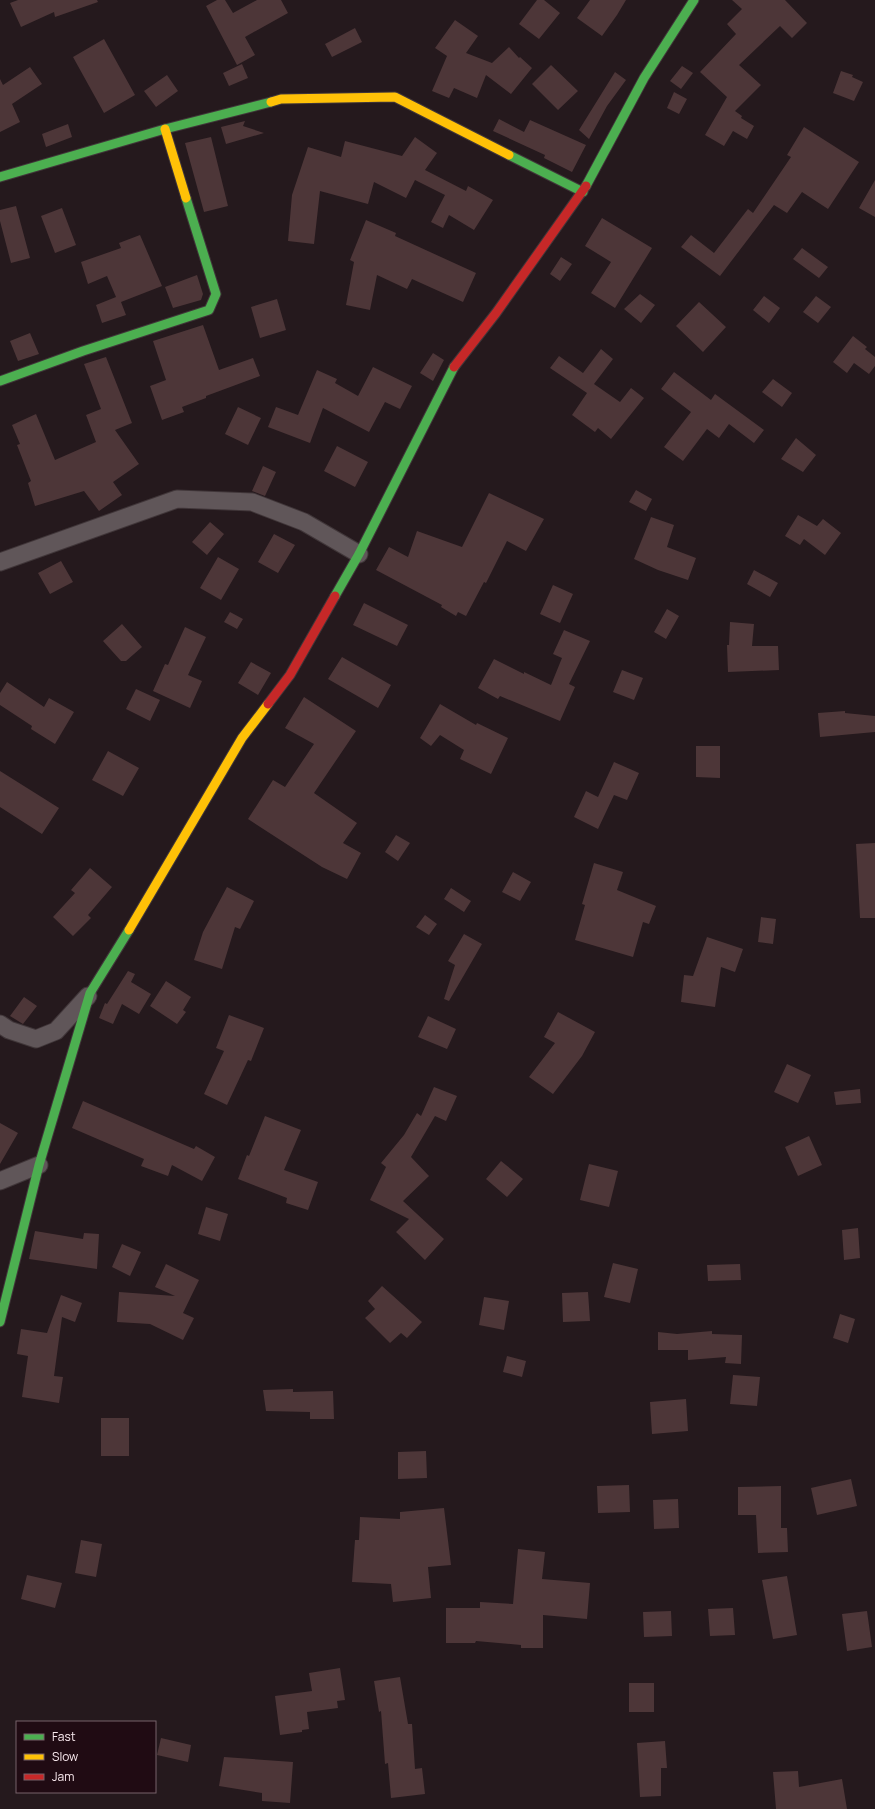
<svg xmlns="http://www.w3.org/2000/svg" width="875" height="1809" font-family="Manrope,sans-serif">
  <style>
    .building { fill: #4d3638 }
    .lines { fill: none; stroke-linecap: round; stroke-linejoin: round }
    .street-casing { stroke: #403639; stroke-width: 19 }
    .fast-casing { stroke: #403639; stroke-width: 11 }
    .slow-casing { stroke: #403639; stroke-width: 11 }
    .jam-casing { stroke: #403639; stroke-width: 11 }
    .street { stroke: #605659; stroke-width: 17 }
    .fast { stroke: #4caf50; stroke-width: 9 }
    .slow { stroke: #ffc107; stroke-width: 9 }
    .jam { stroke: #c62828; stroke-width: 9 }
  </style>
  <rect width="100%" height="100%" fill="#25191d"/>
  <path class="building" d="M18 0H97L98 2 55 17 54 12 21 27 10 3Z
    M217 0H225L233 13 257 0H281L288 13 245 37 255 55 237 65 206 6Z
    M537 0H544L560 13 539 39 519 24Z
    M590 0H626L617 15 602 36 577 18Z
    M732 0H785L807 23 792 38 780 26 739 65 761 85 735 111 742 116 741 118 754 126 747 139 733 131 724 146 705 135 727 97 700 72 736 34 727 24 742 9Z
    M455 20 478 36 466 53 492 63 509 47 519 58 520 57 532 68 511 94 486 75 477 98 454 88 449 98 432 91 447 56 435 48Z
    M355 28 362 42 332 57 325 44Z
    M104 39 135 95 104 113 73 57Z
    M242 64 248 78 229 86 223 73Z
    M551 65 578 91 558 110 532 84Z
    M682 66 693 73 681 89 670 81Z
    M30 67 42 84 12 104 20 122 0 132V79L3 85Z
    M841 71 853 75 852 77 863 82 854 101 833 93Z
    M615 72 626 80 607 106 589 139 579 130Z
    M167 75 178 91 156 107 144 91Z
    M674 92 687 99 679 114 667 108Z
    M499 119 524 132 530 120 586 145 572 172 544 158 545 155 493 131Z
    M245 121 243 126 264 133 226 144 221 127Z
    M68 124 72 137 46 147 42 134Z
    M804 127 859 162 828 209 802 192 787 213 774 205 720 276 681 247 691 235 714 253 748 209 753 213 791 157 787 155Z
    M211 137 228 206 204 212 185 143Z
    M415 137 437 153 425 170 466 191 468 186 493 200 474 230 449 215 443 228 431 222 445 195 415 180 406 198 374 182 368 204 320 191 314 244 288 241 292 195 308 147 341 157 345 141 402 156Z
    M875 180V217L859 208Z
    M16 206 30 258 11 263 0 221V210Z
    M62 208 76 245 55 253 41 216Z
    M602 218 652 248 615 308 591 293 611 262 585 246Z
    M366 220 396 233 395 236 476 273 463 302 412 279 407 289 377 275 370 310 346 305 354 262 350 260Z
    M140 235 162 286 121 302 126 315 102 323 96 305 116 297 107 276 88 284 81 262 121 248 119 243Z
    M802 248 828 267 819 278 793 259Z
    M561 257 572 264 560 281 550 274Z
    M197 275 203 294 201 300 173 308 165 287Z
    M640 294 655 305 641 323 624 309Z
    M764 296 780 308 769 323 753 310Z
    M816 296 831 307 818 323 803 312Z
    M277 299 286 330 260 338 251 307Z
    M699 302 726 327 703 352 676 326Z
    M203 325 219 370 253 358 260 376 206 396V398L182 407 184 412 162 420 150 386 166 380 153 341Z
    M30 333 39 354 18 361 10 341Z
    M853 336 867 347 865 349 875 357V366L869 374 854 363 847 373 833 362Z
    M601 349 613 359 594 384 620 402 631 388 644 398 611 439 598 428 595 432 572 415 587 393 550 368 559 356 583 373Z
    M433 353 444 360 433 381 420 373Z
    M106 357 132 423 115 430 139 464 113 482 122 495 99 511 84 491 35 506 28 483 31 481 17 445 20 444 12 425 36 414 55 460 96 442 86 415 101 409 84 364Z
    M373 367 412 386 400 409 385 402 369 432 323 408 310 443 268 427 276 407 298 415 317 370 337 379 335 383 358 396Z
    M674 372 711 400 715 394 764 430 754 443 729 424 719 438 707 429 683 461 664 447 691 412 661 389Z
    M773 379 792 393 782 407 762 392Z
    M238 407 261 418 248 445 225 434Z
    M796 438 816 455 803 472 781 459Z
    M337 446 368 462 355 487 324 471Z
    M263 466 276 472 265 496 252 491Z
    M636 490 652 499 646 511 629 502Z
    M489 493 544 519 526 551 507 541 486 583 484 582 466 616 458 612 456 616 441 607 442 605 376 570 389 547 408 557 417 531 462 547Z
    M798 515 817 526 823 519 841 533 825 555 804 539 800 545 785 536Z
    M651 517 674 525 667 547 696 558 688 580 658 570 634 559Z
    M210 522 224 534 207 555 192 542Z
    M274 534 295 545 278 573 258 562Z
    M218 557 239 569 221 600 200 588Z
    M61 561 73 582 50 594 38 573Z
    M754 570 778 583 770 597 747 584Z
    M553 585 573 594 560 623 540 614Z
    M364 603 408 625 397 646 353 625Z
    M667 609 679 616 666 639 654 632Z
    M230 612 243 619 237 629 224 622Z
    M730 622 754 624 752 646H778L779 670 728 672 727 645H729Z
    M122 624 142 647 126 661H121L103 641Z
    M185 627 206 637 188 675 202 681 190 708 153 691 165 664 168 665Z
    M564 630 590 641 569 684 575 687 560 721 500 696 498 699 478 688 494 659 524 674V672L551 685 562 658 553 654Z
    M342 657 391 685 378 708 328 679Z
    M251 662 271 673 258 695 238 683Z
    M622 670 643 678 634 700 613 692Z
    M7 682 44 707 49 698 74 712 55 744 31 729 32 726 0 705V693Z
    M136 689 160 700 150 721 126 709Z
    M304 697 356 731 314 793 357 823 343 843 361 853 347 879 322 867 248 819 273 780 285 787 314 744 285 728Z
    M440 704 476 725 477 723 508 738 491 774 460 759 464 750 440 735 431 746 420 738Z
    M845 711V713L875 716V732L820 737 818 713Z
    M696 746H720V778L696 777Z
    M108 751 139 768 123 796 92 780Z
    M614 762 639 773 627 800 614 795 598 829 574 817 586 791 598 797Z
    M0 771 59 808 42 834 0 807Z
    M396 835 410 843 398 861 385 852Z
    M875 843V918H860L856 844Z
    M594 863 623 872 617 890 656 906 649 924 643 922 633 957 575 940 585 905 582 904Z
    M90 868 112 887 88 915 91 918 73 936 53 917 75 893 71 890Z
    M513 872 531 882 520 901 502 892Z
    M227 887 254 901 240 929 235 927 222 969 194 960 203 932Z
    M451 888 471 901 464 912 444 899Z
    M425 915 437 924 429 935 416 927Z
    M761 917 776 919 773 944 758 942Z
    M464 934 482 944 449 1001 444 999 455 965 448 961Z
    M707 937 743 949 735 972 721 967 715 1007 681 1002 684 975 693 976Z
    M128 971 135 974 131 982 151 994 139 1014 122 1004 113 1024 99 1018 105 1003 107 1004Z
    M166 981 191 997 183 1010 186 1012 177 1024 150 1006Z
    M24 997 37 1006 23 1024 10 1016Z
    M558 1012 595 1032 582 1056 553 1094 529 1077 555 1043 544 1037Z
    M229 1015 264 1028 251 1061 248 1060 227 1105 204 1094 224 1051 216 1048Z
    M428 1016 456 1029 447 1049 418 1037Z
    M787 1064 811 1075 798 1103 774 1092Z
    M434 1087 457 1096 446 1121 435 1116 411 1157 429 1176 403 1201 444 1239 425 1260 396 1232 409 1219 370 1200 386 1167 381 1163 404 1135 417 1113 421 1116Z
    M860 1089 861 1103 836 1105 834 1092Z
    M83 1101 194 1149 196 1146 215 1157 202 1181 172 1165 168 1176 141 1166 144 1159 72 1128Z
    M265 1116 301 1130 284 1170 318 1182 308 1210 286 1203 287 1198 238 1179 247 1155 249 1156Z
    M0 1123 18 1133 0 1164Z
    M809 1136 822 1165 798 1176 785 1147Z
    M501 1161 523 1179 507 1197 486 1179Z
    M589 1164 618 1171 609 1207 580 1200Z
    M206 1207 228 1214 220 1241 198 1234Z
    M858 1228 860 1258 844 1260 842 1230Z
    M35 1231 83 1239 84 1233 99 1234 97 1269 29 1259Z
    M122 1244 141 1252 130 1276 112 1267Z
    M613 1263 638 1269 630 1303 604 1297Z
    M166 1264 199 1280 183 1313 194 1318 183 1340 150 1324 117 1322 119 1292 175 1296 155 1287Z
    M740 1264 741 1280 708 1281 707 1265Z
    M382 1286 422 1322 407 1338 401 1333 390 1343 365 1318 375 1309 368 1301Z
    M588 1292 590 1321 563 1322 562 1293Z
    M61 1295 82 1303 75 1322 62 1317 54 1376 63 1377 59 1403 22 1397 28 1356 17 1354 21 1329 47 1333Z
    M484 1297 509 1301 504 1330 479 1325Z
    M840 1314 855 1319 848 1343 833 1338Z
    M712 1331V1334L742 1335 741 1364 725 1363 726 1357 688 1360V1350H658V1332L677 1334Z
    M507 1356 526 1361 522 1377 503 1372Z
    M733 1375 760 1377 757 1406 730 1404Z
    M293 1389V1392L333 1391 334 1419H310V1412L266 1411 263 1390Z
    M686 1399 688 1431 652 1434 650 1402Z
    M101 1418H129V1456H101Z
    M426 1451 427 1478 398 1479V1452Z
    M851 1479 857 1506 817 1515 811 1488Z
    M629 1485 630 1512 598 1513 597 1486Z
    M781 1486V1528H787L788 1552 758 1553 756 1515H738V1487Z
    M678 1499 679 1528 654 1529 653 1500Z
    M444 1508 451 1565 428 1567 431 1598 393 1602 391 1584 352 1582 355 1540H359L360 1517 400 1519V1512Z
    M81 1540 102 1544 96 1577 75 1573Z
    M518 1549 545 1552 542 1579 590 1583 587 1619 543 1615V1648H521V1645L476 1641 475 1643H446V1608H480V1602L513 1604Z
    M27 1575 62 1583 55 1608 21 1599Z
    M787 1576 797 1635 773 1639 762 1580Z
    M733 1608 735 1635 710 1636 708 1609Z
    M671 1611 672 1636 644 1637 643 1612Z
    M867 1611 872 1647 847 1651 842 1614Z
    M340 1668 345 1700 337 1701 338 1708 307 1712 309 1729 302 1730V1732L280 1735 275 1696 312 1691 309 1673Z
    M400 1677 408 1724H412L415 1769 422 1768 425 1794 391 1798 388 1763 385 1764 381 1711 379 1712 374 1681Z
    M629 1683H654V1712H629Z
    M161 1738 191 1745 188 1762 157 1755Z
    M665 1741 667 1768H661V1796L640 1797 637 1743Z
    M224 1757 293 1762 290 1803 262 1801V1793L219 1786Z
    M798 1771 799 1787 842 1779 847 1809H776L773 1772Z"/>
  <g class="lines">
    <g class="street-casing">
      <path id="street" d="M0 562 177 499 252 502 304 522 359 554
        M0 1024 9 1030 36 1039 56 1031 88 996
        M0 1181 39 1165"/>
    </g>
    <g class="fast-casing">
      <path id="fast" d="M509 155 583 192
        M0 177 165 129 271 102
        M586 186 644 78 694 0
        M0 381 83 351 209 310 216 294 186 198
        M335 596 359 554 454 367
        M0 1322 39 1165 90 993 129 930"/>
    </g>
    <g class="slow-casing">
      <path id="slow" d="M271 102 281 99 395 97 509 155
        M165 129 186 198
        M129 930 242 738 268 704"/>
    </g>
    <g class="jam-casing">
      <path id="jam" d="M454 367 496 313 586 186
        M268 704 290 675 335 596"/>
    </g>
    <use href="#street" class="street"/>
    <use href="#fast" class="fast"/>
    <use href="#slow" class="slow"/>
    <use href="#jam" class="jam"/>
  </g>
  <rect x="16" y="1721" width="140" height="72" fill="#200b13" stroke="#76636a"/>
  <rect x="24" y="1734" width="20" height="6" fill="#4caf50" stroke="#76636a"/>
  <text x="52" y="1741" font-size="12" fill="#f8e8ed">Fast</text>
  <rect x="24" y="1754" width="20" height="6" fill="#ffc107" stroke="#76636a"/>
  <text x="52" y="1761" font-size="12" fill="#f8e8ed">Slow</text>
  <rect x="24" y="1774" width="20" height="6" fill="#c62828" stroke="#76636a"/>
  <text x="52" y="1781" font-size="12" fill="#f8e8ed">Jam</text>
</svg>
